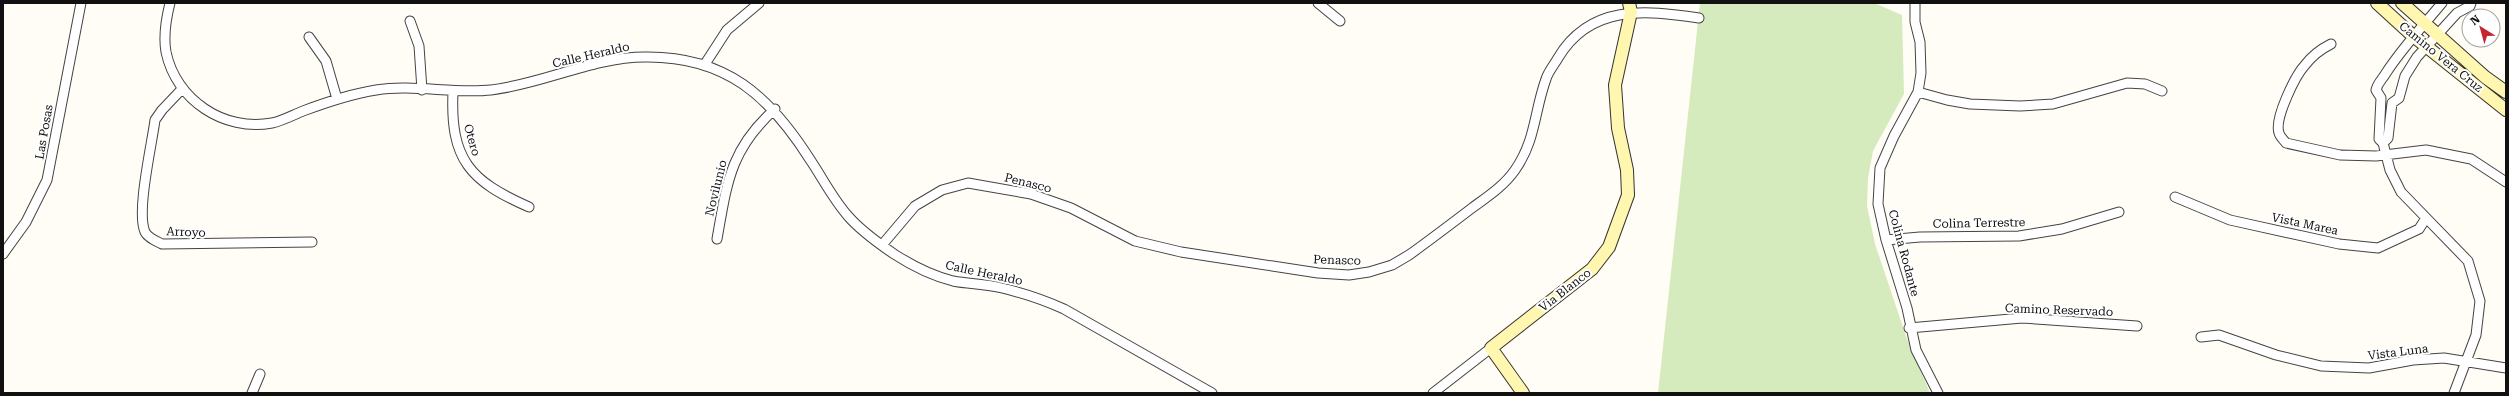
<svg xmlns="http://www.w3.org/2000/svg" width="2509" height="396" font-family="'Roboto Serif',serif">
  <style>
    .green { fill: #d5ebbd }
    .lines { fill: none; stroke-linecap: round; stroke-linejoin: round }
    .street-casing { stroke: #444; stroke-width: 11 }
    .secondary-casing { stroke: #333; stroke-width: 14 }
    .street { stroke: #fff; stroke-width: 9 }
    .secondary { stroke: #fff6b0; stroke-width: 12 }
    .labels { text-anchor: middle; stroke-width: 4; stroke-linejoin: round; paint-order: stroke }
    .street-label { font-size: 12px; fill: #111; stroke: #fff }
  </style>
  <rect width="100%" height="100%" fill="#fffdf5"/>
  <path class="green" d="M1700 3H1874L1902 15 1904 94 1873 151 1868 178 1867 206 1875 244 1907 339 1930 393H1658Z"/>
  <g class="lines">
    <g class="street-casing">
      <path id="street" d="M170 3C166 19 163 35 166 52 176 100 224 132 272 123 282 121 293 115 303 111 327 102 351 94 376 90 413 84 453 94 491 90 543 84 593 57 645 57 726 56 770 96 811 161 823 179 833 199 848 216 860 230 878 243 894 254 911 265 933 276 953 281 969 284 986 284 1002 288 1023 293 1044 300 1064 309L1212 393
        M1318 3 1340 21
        M1915 3V22L1920 42 1921 73 1918 92 1894 136 1880 168 1878 204 1886 240 1907 308 1916 350 1938 393
        M2442 3C2423 26 2403 47 2386 73 2382 80 2378 82 2376 90L2381 98 2379 139 2383 143 2390 170 2401 192 2468 261 2480 301 2476 335 2454 393
        M410 21 419 46 422 90
        M309 37 326 61 337 99
        M2331 44C2321 49 2312 56 2305 65 2295 76 2274 119 2279 133 2280 137 2284 140 2286 143L2340 155 2376 156 2426 150 2471 159 2506 182
        M705 64 727 30 759 3
        M182 89 162 110 155 120C152 144 136 212 145 232 148 238 156 241 162 244L312 242
        M453 92C450 160 470 181 529 207
        M1918 92 1947 100 1970 104 2020 106 2053 104 2127 83 2145 84 2162 91
        M2383 143 2388 138 2392 103 2399 98 2405 76 2417 57 2457 13 2470 6 2471 3
        M2175 197 2230 220 2339 244 2378 248 2419 229 2426 218
        M717 239C727 183 730 149 775 109
        M1886 240 1920 237 2019 236 2062 229 2119 212
        M882 245 915 206 942 190 968 183 1031 194 1071 208 1135 241 1181 252 1318 273 1349 275 1369 272 1392 265 1409 255C1430 240 1451 224 1472 208 1487 197 1504 186 1515 170 1536 140 1534 112 1546 79 1548 72 1554 65 1558 58 1590 4 1645 10 1699 18
        M3 254 26 222 47 180 81 3
        M1909 328 2022 318 2137 326
        M2201 337 2219 335 2276 355 2321 366 2369 368 2413 360 2444 358 2506 368
        M252 393 260 374
        M1433 393 1491 348"/>
    </g>
    <g class="secondary-casing">
      <path id="secondary" d="M2377 3 2412 35 2506 110
        M2402 3 2485 77 2506 92
        M1523 393 1491 348 1592 269 1609 247 1628 195 1627 170 1618 128 1615 85 1631 12 1629 3"/>
    </g>
    <use href="#street" class="street"/>
    <use href="#secondary" class="secondary"/>
  </g>
  <g class="labels">
    <g class="street-label">
      <text transform="translate(591 55) rotate(-13)" y="4">Calle Heraldo</text>
      <text transform="translate(2441 57) rotate(39)" y="4">Camino Vera Cruz</text>
      <text transform="translate(44 132) rotate(-80)" y="4">Las Posas</text>
      <text transform="translate(472 140) rotate(74)" y="4">Otero</text>
      <text transform="translate(1028 183) rotate(14)" y="4">Penasco</text>
      <text transform="translate(716 188) rotate(-76)" y="4">Novilunio</text>
      <text transform="translate(1979 223) rotate(-1)" y="4">Colina Terrestre</text>
      <text transform="translate(2305 224) rotate(12)" y="4">Vista Marea</text>
      <text transform="translate(186 232) rotate(2)" y="4">Arroyo</text>
      <text transform="translate(1904 253) rotate(75)" y="4">Colina Rodante</text>
      <text transform="translate(1337 260) rotate(2)" y="4">Penasco</text>
      <text transform="translate(984 273) rotate(12)" y="4">Calle Heraldo</text>
      <text transform="translate(1565 290) rotate(-38)" y="4">Via Blanco</text>
      <text transform="translate(2059 310) rotate(2)" y="4">Camino Reservado</text>
      <text transform="translate(2398 352) rotate(-7)" y="4">Vista Luna</text>
    </g>
  </g>
  <rect width="2509" height="396" fill="none" stroke="#111111" stroke-width="8"/>
  <g transform="translate(2481 28) rotate(323)"><circle r="19" fill="#ffffff" stroke="#a0a0a0"/>
  <path d="M0-3L7 15L0 10L-7 15Z" fill="#c4262e"/>
  <text y="-6" font-size="11" font-weight="bold" text-anchor="middle" fill="#111111">N</text>
  </g>
</svg>
